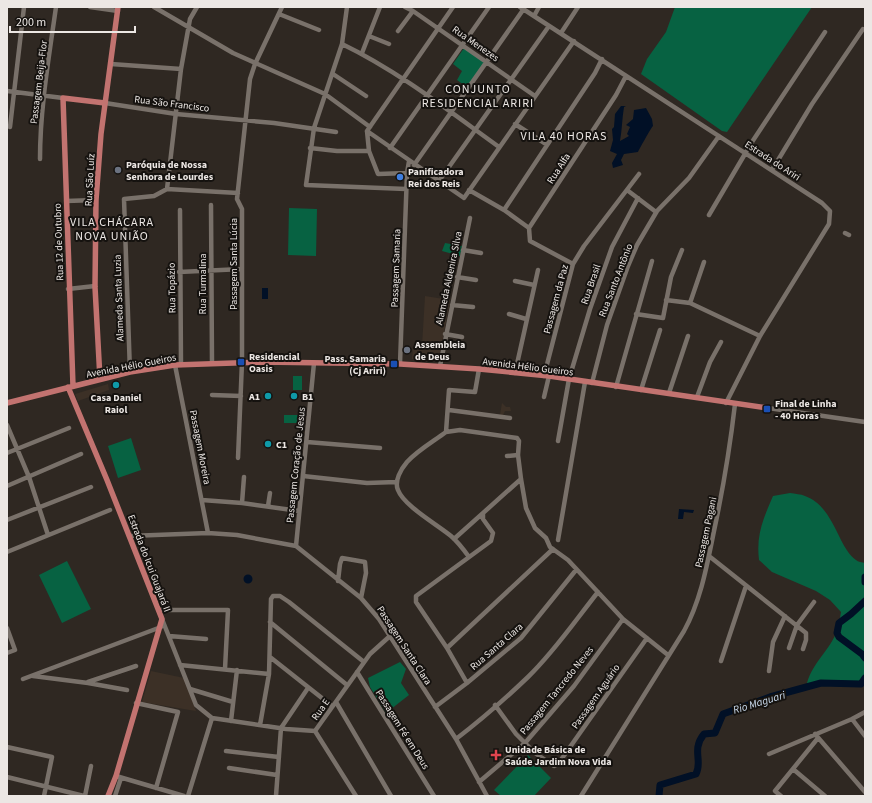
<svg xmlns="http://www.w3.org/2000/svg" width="872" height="803" font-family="'Source Sans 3',sans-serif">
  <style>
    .built { fill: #3c3026 }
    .green { fill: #076242 }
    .water { fill: #011026 }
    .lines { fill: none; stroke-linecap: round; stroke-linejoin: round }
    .river { stroke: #011026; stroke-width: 7 }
    .minor { stroke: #79716a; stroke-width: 4.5 }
    .major { stroke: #c27370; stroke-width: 5.5 }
    .worship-dot { fill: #6b7280; stroke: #15120f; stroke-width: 1.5 }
    .shop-dot { fill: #3f7fe0; stroke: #15120f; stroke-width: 1.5 }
    .transit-dot { fill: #1a4fb4; stroke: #15120f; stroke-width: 1.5 }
    .culture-dot { fill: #0f9aa8; stroke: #15120f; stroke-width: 1.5 }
    .health-dot { fill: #e0444e; stroke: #15120f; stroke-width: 1.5 }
    .labels { text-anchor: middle; stroke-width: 4; stroke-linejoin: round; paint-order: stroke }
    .street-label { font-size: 10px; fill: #ece7e4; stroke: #15120f }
    .poi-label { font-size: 10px; font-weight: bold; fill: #ece7e4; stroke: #15120f; text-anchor: start }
    .water-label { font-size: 11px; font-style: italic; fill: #cadaec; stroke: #15120f }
    .quarter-label { font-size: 12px; letter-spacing: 1px; fill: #ece7e4; stroke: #15120f }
  </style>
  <rect width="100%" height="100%" fill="#2f2822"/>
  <path class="built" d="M425 296 450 300 439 360 412 359 413 347 422 346Z
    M108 384 109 390 78 401 75 394Z
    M502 403 506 407H510L511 411H505L503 415H500Z
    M151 671 184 678 196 711 142 702Z"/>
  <path class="green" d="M675 7H812L727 132 722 131 641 74 647 59 666 32Z
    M464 48 486 62 468 88 457 80 462 71 453 64Z
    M289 208 317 209 316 256 288 255Z
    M445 243 462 246 460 256 442 251Z
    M293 376H302V390H293Z
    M284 415H298V423H284Z
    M131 438 141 470 118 478 108 446Z
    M790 493C795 494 801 494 805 496 834 506 838 548 856 560 858 562 862 562 865 563V680L859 682 812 687 807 683C813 662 830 650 837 631 839 626 840 618 841 612L830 600 816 591 772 572 759 560C756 535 763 519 773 496Z
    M67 561 91 609 62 623 39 575Z
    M400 662 406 669 401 683 409 695 386 713 370 687 368 678Z
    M528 755 551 778 534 796H501L494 790Z"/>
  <path class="water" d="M621 106H626L624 107C622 119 622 130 620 141L629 136 627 134 630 127 626 125 633 119 634 110 646 108 652 119 653 126C651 128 640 148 638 152L624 154 621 160 623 165 613 168 612 163 617 154 610 151 613 140 612 129 614 127 615 114Z
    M262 288H268V299H262Z
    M679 509 694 510 693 513 684 512 683 519H678Z
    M243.5 579a4.5 4.5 0 1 1 9 0a4.5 4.5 0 1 1-9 0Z"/>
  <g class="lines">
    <path class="river" d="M865 577V582
      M865 601 851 614 839 623 837 633 839 637 862 654 865 658
      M659 796 660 785 696 774C703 761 691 750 704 734L715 733 723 714 770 697 821 683 861 684 865 678"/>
    <path class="minor" d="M90 7 118 11
      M154 7 233 53 325 94 370 127
      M347 7 342 44 314 128 306 185 406 189
      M405 7 413 11 535 96
      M520 7 822 203 830 211 829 224 760 336 726 403
      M279 14 319 30
      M534 16 539 7
      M398 31 413 11
      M561 33 578 7
      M369 36 389 44
      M342 44C398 71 449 111 499 147
      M362 53 380 7
      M111 64 181 69
      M333 74 366 96
      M7 91 63 98
      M105 103 176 114 274 123 336 132
      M515 124 546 144
      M10 127 24 7
      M367 131 464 198 574 41
      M310 148 337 151H369
      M390 148 489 7
      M40 159C40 108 49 57 56 7
      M414 165 523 10
      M772 170 812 104 863 29
      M407 173 378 174 369 151 367 131 453 7
      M439 181 549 26
      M167 189 181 69 190 19 197 7
      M469 190 504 210 529 228 530 241 573 264
      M627 190 656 212
      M66 201 96 200
      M211 205 212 363
      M180 210 181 365
      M504 210 595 73 602 59
      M709 215 752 142 825 32
      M529 228 616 95 626 76
      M845 233 849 235
      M463 250 481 253
      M179 272 242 269
      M457 277 476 280
      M515 281 534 285
      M68 289 95 286
      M666 300 690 303 760 336
      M690 303 704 262
      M452 305 473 307
      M509 314 526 319
      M636 314 663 318 671 277 682 250
      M445 334 462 337
      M400 364 407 173 409 161
      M175 365 208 533
      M440 366 470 218
      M130 372 124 199 154 196 167 189 238 193
      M515 373 538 270
      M544 376 573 264 584 246 639 174
      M592 383 607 325 628 266 637 245 657 211 689 178 719 136
      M616 387 652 261
      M641 390 660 330
      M669 393 688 336
      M212 395 241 396
      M544 397 549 376
      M697 397 710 362 721 342
      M768 408 865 422
      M449 410 510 418
      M7 425 29 477 48 535
      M446 432 460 430 517 438 519 441 518 455 521 479 526 508 535 528 546 538 550 547 568 560 623 619 668 655
      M558 441 569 379 590 309 612 247 638 198
      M307 442 380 448
      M7 453 69 428
      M507 456 518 455
      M238 458 242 362V209L237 199 250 79 255 64 282 7
      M303 476 367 483 396 482
      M7 486 81 454
      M202 500 242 503 299 511
      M242 503 244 477
      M268 506 270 493
      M7 520 91 487
      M129 536 208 533 237 535 296 546 361 598 379 619 456 739 487 796
      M454 539 521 479
      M558 540 585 382
      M296 546 314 363
      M7 552 110 510
      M709 556 806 633V640L803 649
      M469 557C464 550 458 542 451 536 438 525 404 506 398 490 394 481 401 469 407 462 418 450 434 441 446 432L449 390 475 392 479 369
      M338 581 340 564 342 558 365 562 366 573 361 598
      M159 610H228L225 669
      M162 619 196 705 212 718 286 729 315 731
      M270 622 347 685
      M7 628 15 650 7 653
      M169 636 206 639
      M447 648 553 549
      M789 648 797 625 814 602
      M270 657 332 706
      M721 661 746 586
      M180 665 269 674
      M769 671 773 642 785 616
      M357 672 434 796
      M33 676 88 683 127 690
      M23 679 161 627
      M88 682 136 666
      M467 683 447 648 416 602V596L491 541 493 533 483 519V514
      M190 689 233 702
      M336 702 391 796
      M136 703 178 712 156 788
      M495 705 516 734 535 753 554 766 558 764 647 638
      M435 707 467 683 521 638 576 570
      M852 719 865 736
      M231 721 237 670
      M260 725 269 674 271 599 273 596H280L289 602 364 662
      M315 731 370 654 390 636
      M315 731 356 796
      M815 734 865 792
      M456 739C481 720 505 699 528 677 554 652 575 621 598 592
      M7 747 52 757 44 796
      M226 751 279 757
      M769 754 852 719 865 712
      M229 768 277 775
      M793 769 825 796
      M116 776 184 796
      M7 777 84 796
      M479 782 525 743 574 686 623 619
      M85 796 91 766
      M115 796 121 778
      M188 796 212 718
      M276 796 281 728 308 688
      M581 796 684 631C701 600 707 565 714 531 723 489 730 447 735 404
      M781 796 775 791 818 738"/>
    <path class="major" d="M100 379 95 287 96 200 101 134 118 7
      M73 386 63 98 105 103
      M68 387 107 480 162 619 116 776 108 796
      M7 403 130 372 175 365 261 362 400 364 479 369 549 376 768 408"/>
  </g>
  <g class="worship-dot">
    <circle cx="118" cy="170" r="4"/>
    <circle cx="407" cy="350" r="4"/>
  </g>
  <circle class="shop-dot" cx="400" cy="177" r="4"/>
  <g class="transit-dot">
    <rect x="237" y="358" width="8" height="8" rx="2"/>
    <rect x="390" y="360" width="8" height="8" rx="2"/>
    <rect x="763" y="405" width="8" height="8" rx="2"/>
  </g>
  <g class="culture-dot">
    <circle cx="116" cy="385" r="4"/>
    <circle cx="268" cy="396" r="4"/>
    <circle cx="294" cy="396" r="4"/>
    <circle cx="268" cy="444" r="4"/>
  </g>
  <path class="health-dot" d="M494 749h4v4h4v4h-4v4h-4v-4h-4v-4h4z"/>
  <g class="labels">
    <g class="street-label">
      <text transform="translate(476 43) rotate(35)" y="4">Rua Menezes</text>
      <text transform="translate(38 82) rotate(-83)" y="4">Passagem Beija-Flor</text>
      <text transform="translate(172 103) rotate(7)" y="4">Rua São Francisco</text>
      <text transform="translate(773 160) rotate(33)" y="4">Estrada do Ariri</text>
      <text transform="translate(558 168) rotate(-57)" y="4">Rua Alfa</text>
      <text transform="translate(89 180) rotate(-87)" y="4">Rua São Luíz</text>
      <text transform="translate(58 242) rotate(-92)" y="4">Rua 12 de Outubro</text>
      <text transform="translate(233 264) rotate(-90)" y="4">Passagem Santa Lúcia</text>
      <text transform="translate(395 268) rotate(-88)" y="4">Passagem Samaria</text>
      <text transform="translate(448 278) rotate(-78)" y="4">Alameda Aldenira Silva</text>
      <text transform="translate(615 280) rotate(-69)" y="4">Rua Santo Antônio</text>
      <text transform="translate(202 284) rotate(-90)" y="4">Rua Turmalina</text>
      <text transform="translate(590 284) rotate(-71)" y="4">Rua Brasil</text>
      <text transform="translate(171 288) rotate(-91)" y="4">Rua Topázio</text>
      <text transform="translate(118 298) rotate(-92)" y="4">Alameda Santa Luzia</text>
      <text transform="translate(555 299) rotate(-75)" y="4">Passagem da Paz</text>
      <text transform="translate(131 365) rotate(-11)" y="4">Avenida Hélio Gueiros</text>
      <text transform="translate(528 366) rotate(7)" y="4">Avenida Hélio Gueiros</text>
      <text transform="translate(201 447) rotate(79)" y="4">Passagem Moreira</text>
      <text transform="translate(295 465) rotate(-84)" y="4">Passagem Coração de Jesus</text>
      <text transform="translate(705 532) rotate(-78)" y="4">Passagem Pagani</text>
      <text transform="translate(150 563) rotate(69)" y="4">Estrada do Icui Guajará II</text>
      <text transform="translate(405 645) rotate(57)" y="4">Passagem Santa Clara</text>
      <text transform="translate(496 646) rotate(-41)" y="4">Rua Santa Clara</text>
      <text transform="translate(556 690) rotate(-51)" y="4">Passagem Tancredo Neves</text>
      <text transform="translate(595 696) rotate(-55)" y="4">Passagem Aguário</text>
      <text transform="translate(320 709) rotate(-55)" y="4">Rua E</text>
      <text transform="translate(403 729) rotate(58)" y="4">Passagem Fé em Deus</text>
    </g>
    <g class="poi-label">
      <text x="126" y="168">Paróquia de Nossa<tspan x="126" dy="12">Senhora de Lourdes</tspan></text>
      <text x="408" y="175">Panificadora<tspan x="408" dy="12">Rei dos Reis</tspan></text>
      <text x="415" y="348">Assembleia<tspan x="415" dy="12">de Deus</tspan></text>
      <text x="249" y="360">Residencial<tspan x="249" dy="12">Oasis</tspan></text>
      <text x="386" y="362" text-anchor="end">Pass. Samaria<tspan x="386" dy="12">(Cj Ariri)</tspan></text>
      <text x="260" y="400" text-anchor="end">A1</text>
      <text x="302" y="400">B1</text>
      <text x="116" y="401" text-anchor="middle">Casa Daniel<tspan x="116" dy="12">Raiol</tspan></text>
      <text x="775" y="407">Final de Linha<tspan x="775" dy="12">- 40 Horas</tspan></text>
      <text x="276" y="448">C1</text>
      <text x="505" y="753">Unidade Básica de<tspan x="505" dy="12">Saúde Jardim Nova Vida</tspan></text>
    </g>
    <g class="water-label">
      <text transform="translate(759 702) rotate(-17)" y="4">Rio Maguari</text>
    </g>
    <g class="quarter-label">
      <text x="478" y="93">CONJUNTO<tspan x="478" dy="14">RESIDENCIAL ARIRI</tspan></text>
      <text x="564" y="140">VILA 40 HORAS</text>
      <text x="112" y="226">VILA CHÁCARA<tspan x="112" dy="14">NOVA UNIÃO</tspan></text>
    </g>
  </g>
  <rect width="872" height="803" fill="none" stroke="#ece7e4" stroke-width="16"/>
  <path d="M10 26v6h125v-6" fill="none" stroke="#ece7e4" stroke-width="2"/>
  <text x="16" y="26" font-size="12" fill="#ece7e4" stroke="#15120f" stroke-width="3" paint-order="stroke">200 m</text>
</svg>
